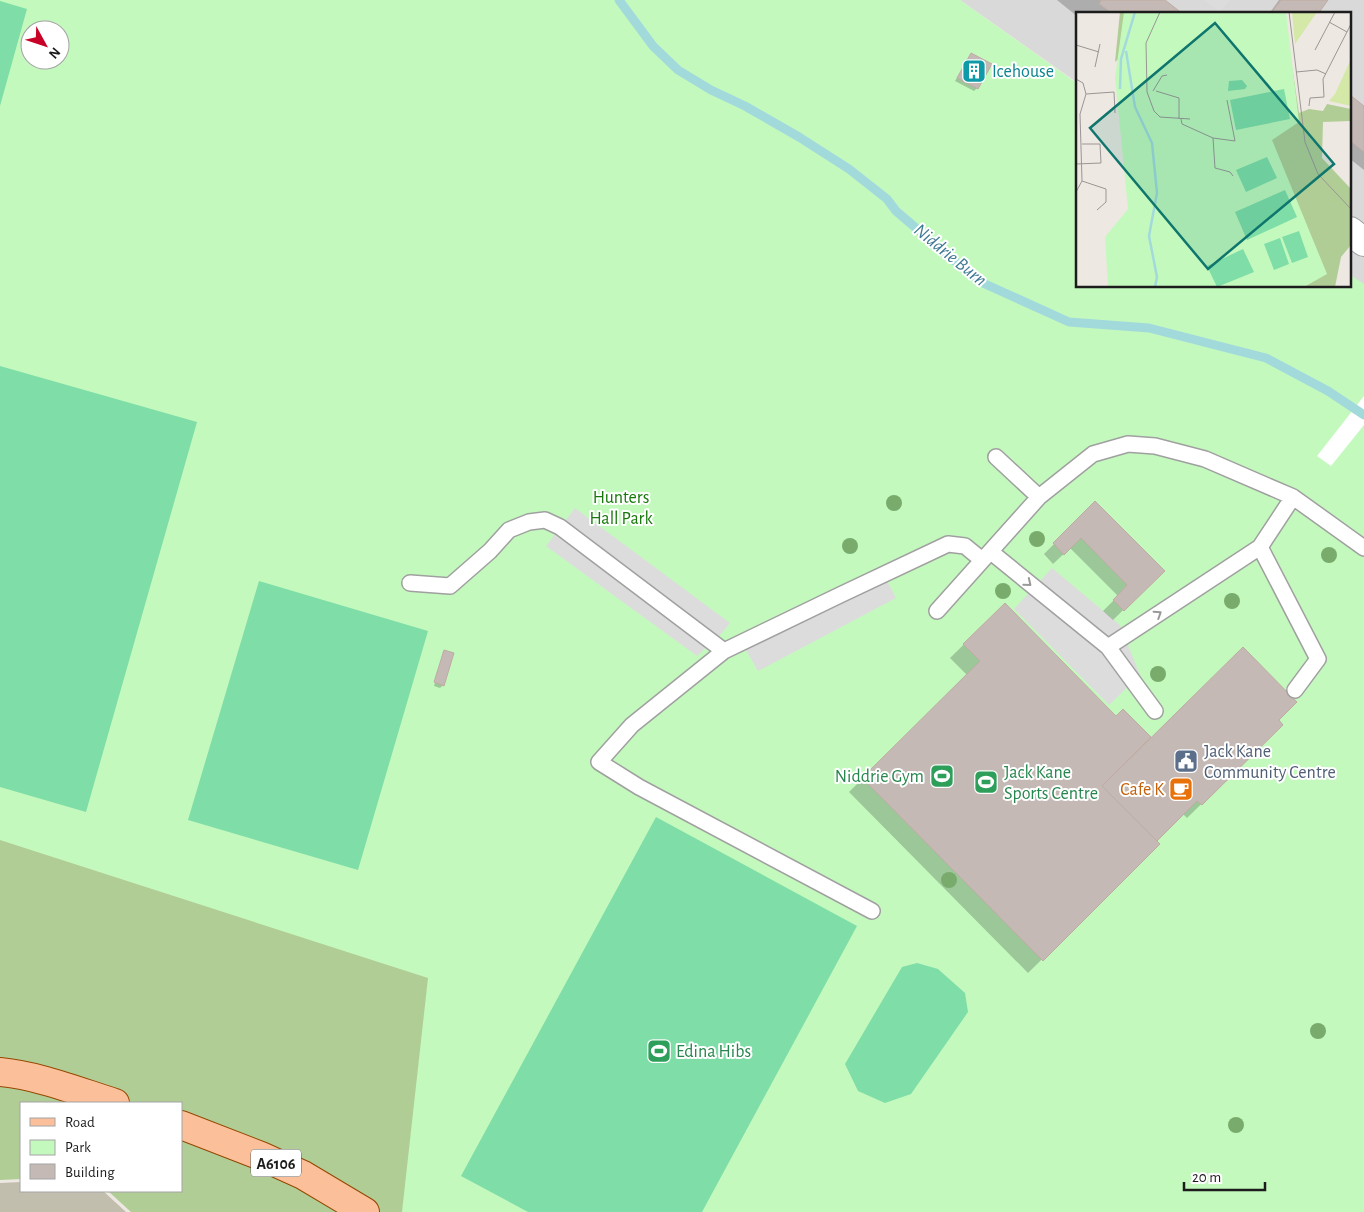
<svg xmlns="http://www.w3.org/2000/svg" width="1364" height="1212" font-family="'Alegreya Sans',sans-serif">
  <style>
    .residential { fill: #dad9d9 }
    .construction { fill: #c2beae }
    .forest { fill: #b1cd96 }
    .park { fill: #c4f9be; fill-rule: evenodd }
    .pitch { fill: #7fdda7 }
    .parking { fill: #dcdcdc }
    .pier { fill: #fff }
    .shadow { fill: #0003 }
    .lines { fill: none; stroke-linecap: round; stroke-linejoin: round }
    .stream { stroke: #a2dadc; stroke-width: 9 }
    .building { fill: #c5b9b5; stroke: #bfaba4 }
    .service-casing { stroke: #a0a0a0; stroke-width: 18 }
    .minor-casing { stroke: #a0a0a0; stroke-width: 30 }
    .primary-casing { stroke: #944700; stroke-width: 30 }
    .service { stroke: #fff; stroke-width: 15 }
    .minor { stroke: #fff; stroke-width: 28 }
    .primary { stroke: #fbbf99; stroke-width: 28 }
    .tree { fill: #78ab6c }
    .oneway { stroke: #999 }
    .labels { text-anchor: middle; stroke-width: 4; stroke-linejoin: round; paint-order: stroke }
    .shield { fill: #fff; stroke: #606060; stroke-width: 1 }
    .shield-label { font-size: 16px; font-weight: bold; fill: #1c1c1c }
    .culture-label { font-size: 18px; fill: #0d838f; stroke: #fff; text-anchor: start }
    .park-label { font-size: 18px; fill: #17790b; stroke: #fff }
    .service-label { font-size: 18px; fill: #4e5e75; stroke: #fff; text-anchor: start }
    .leisure-label { font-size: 18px; fill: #27864d; stroke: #fff; text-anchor: start }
    .food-label { font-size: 18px; fill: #c56008; stroke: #fff; text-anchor: end }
    .water-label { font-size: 19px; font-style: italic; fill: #417a94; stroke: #fff }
    .inset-river { fill: none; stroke: #a2dadc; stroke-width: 2.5 }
    .inset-road { fill: none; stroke: #9a9693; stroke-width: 1 }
    .view { fill: #0f766e; fill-opacity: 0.15; stroke: #0f766e; stroke-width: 2.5 }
    .inset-edge { fill: none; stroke: #1c1c1c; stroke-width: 2.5 }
  </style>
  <rect width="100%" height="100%" fill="#eee8e2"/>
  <path class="residential" d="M960 0H1364V285L1350 276V14H1078V83Z"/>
  <path class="construction" d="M21 1182V1191H103L126 1212H0V1183Z"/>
  <path class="forest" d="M500 625 460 1212H131L108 1191H181V1103H21V1179L0 1180V824Z"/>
  <path class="park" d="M0 0H960L1078 84V286H1350V275L1364 284V1212H402L428 978 0 840ZM30 30H60V60H30Z"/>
  <path class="pitch" d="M0 1 27 9 0 106Z
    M0 366 197 422 86 812 0 787Z
    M259 581 428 631 358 870 188 820Z
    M656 817 857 926 702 1212H528L461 1176Z
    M917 963 938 969 965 993 968 1012 911 1094 885 1103 858 1091 845 1064 902 967Z"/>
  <path class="parking" d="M1204 0H1230L1220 12Z
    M575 508 730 623 721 634 697 656 546 546Z
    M1052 568 1120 625 1140 675 1109 705 1014 609Z
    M886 579 896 598 758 671 746 650Z"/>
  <path class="pier" d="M1364 396V425L1331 466 1317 456Z"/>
  <path class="shadow" d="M1057 0H1163L1181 14H1078V17Z
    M1279 0H1326L1316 14H1269Z
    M971 54 977 88 974 91 955 81Z
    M1350 97 1364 107V170L1350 159Z
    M1095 503 1163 571 1113 620 1103 611 1118 596 1070 548 1053 564 1044 554Z
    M1005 604 1116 717 1123 711 1151 739 1277 721 1282 725 1187 818 1183 814 1155 841 1159 844 1028 973 849 792 967 675 950 658Z
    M444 651 452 654 443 685 440 688 434 686 444 653H442Z"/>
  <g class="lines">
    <path class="stream" d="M619 0 653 46 678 70 711 90 745 106 799 137 849 169 887 199 896 211 964 269 985 284 1069 322 1149 328 1266 358 1328 391 1364 415"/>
  </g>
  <path class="building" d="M1101 0H1165L1183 14H1113L1099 4Z
    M1281 0H1328L1318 14H1270Z
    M971 53 992 64 978 89 957 78Z
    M1350 95 1364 106V152L1350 141Z
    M1095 501 1165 571 1124 611 1113 600 1127 585 1081 538 1064 555 1053 543Z
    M1005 603 1116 716 1123 709 1151 737 1102 786 1160 844 1043 961 862 778 980 661 963 644Z
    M1243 647 1297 702 1279 720 1283 725 1202 805 1197 801 1157 841 1102 786Z
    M444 650 454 653 444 686 434 682Z"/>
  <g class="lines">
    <g class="service-casing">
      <path id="service" d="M996 457 1039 497
        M1293 497 1260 547 1318 659 1295 690
        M991 552 1108 647 1260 547
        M410 583 450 586 490 551 509 530 529 522 545 520 560 527 724 651
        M937 611 1039 497 1093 454 1128 444 1155 446 1205 459 1293 497 1364 548
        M1108 647 1155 711
        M872 911 639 787 599 762 632 725 724 651 840 595 948 544 965 546 982 560"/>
    </g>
    <g class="minor-casing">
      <path id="minor" d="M1350 231 1364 242"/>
    </g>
    <g class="primary-casing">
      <path id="primary" d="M0 1072C40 1076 77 1091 115 1103
        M181 1125 261 1156 303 1175 365 1212"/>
    </g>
    <use href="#service" class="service"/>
    <use href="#minor" class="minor"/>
    <use href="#primary" class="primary"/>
  </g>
  <g class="tree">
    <circle cx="894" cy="503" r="8"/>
    <circle cx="1037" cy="539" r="8"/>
    <circle cx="850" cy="546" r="8"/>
    <circle cx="1329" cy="555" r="8"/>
    <circle cx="1003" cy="591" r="8"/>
    <circle cx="1232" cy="601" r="8"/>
    <circle cx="1158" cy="674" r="8"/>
    <circle cx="949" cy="880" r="8"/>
    <circle cx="1318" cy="1031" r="8"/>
    <circle cx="1236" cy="1125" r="8"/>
  </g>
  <defs><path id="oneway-chevron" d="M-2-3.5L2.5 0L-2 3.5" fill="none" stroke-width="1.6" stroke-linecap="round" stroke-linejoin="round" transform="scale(1.25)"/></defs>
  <g class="oneway">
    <use href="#oneway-chevron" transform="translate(1028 583) rotate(39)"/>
    <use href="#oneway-chevron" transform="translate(1158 614) rotate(-33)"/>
  </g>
  <defs>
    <g id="building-square" transform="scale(1.25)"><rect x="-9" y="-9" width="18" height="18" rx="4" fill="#0f9aa8" stroke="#fff"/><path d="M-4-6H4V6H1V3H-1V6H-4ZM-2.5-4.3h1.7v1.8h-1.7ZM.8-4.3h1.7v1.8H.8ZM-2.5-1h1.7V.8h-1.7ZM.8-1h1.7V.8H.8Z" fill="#fff"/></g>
    <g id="civic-square" transform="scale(1.25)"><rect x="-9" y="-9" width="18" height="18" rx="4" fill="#5c6f8a" stroke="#fff"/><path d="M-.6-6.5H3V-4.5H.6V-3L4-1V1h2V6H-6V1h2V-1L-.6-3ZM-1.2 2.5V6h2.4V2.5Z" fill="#fff"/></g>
    <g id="stadium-square" transform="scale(1.25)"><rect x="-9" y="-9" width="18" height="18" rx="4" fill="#2e9e5b" stroke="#fff"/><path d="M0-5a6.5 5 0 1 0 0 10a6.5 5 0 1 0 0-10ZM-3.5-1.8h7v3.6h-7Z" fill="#fff"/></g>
    <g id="cafe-square" transform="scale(1.25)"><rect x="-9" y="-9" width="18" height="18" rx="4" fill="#e8710a" stroke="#fff"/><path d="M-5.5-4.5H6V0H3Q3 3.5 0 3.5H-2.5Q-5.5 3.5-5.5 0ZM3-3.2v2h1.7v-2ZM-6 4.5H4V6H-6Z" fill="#fff"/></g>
  </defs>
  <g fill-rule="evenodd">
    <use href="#building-square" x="974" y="71"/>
    <use href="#civic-square" x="1186" y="761"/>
    <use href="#stadium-square" x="942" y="776"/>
    <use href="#stadium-square" x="986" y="782"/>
    <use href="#cafe-square" x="1181" y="789"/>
    <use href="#stadium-square" x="659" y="1051"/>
  </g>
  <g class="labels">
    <rect class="shield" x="251" y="1149.5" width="50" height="27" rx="4"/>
    <g class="shield-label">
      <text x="276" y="1169">A6106</text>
    </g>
    <g class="culture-label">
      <text x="992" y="77">Icehouse</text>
    </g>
    <g class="park-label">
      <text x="621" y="503">Hunters<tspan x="621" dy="21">Hall Park</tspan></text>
    </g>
    <g class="service-label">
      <text x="1204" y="757">Jack Kane<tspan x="1204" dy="21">Community Centre</tspan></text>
    </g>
    <g class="leisure-label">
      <text x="1004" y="778">Jack Kane<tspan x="1004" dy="21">Sports Centre</tspan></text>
      <text x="924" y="782" text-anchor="end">Niddrie Gym</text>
      <text x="676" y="1057">Edina Hibs</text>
    </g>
    <g class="food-label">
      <text x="1164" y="795">Cafe K</text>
    </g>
    <g class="water-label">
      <text transform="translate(951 254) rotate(39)" y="7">Niddrie Burn</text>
    </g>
  </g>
  <g transform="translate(1076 12)">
    <rect width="275" height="275" fill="#eee8e2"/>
    <path d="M216 0H241L219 32ZM275 47V94L253 89 259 82Z" fill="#d4e9a7"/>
    <path d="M44 0H61L47 43 39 50ZM208 0 223 101 233 97 247 99 251 92 275 97V109L247 110 246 146 275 177V233L265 245 259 275H227L145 130Z" fill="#b1cd96"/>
    <path d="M48 0H210L223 110 196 128 251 262 228 275H32L29 225 52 197 39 66Z" fill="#c4f9be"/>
    <path d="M166 68 171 74 169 77 152 79 153 69ZM208 77 214 107 160 118 154 88ZM191 145 201 166 170 180 160 158ZM209 178 221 205 171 228 159 200ZM223 219 232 245 216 251 206 225ZM204 226 213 252 198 258 188 232ZM167 237 178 260 141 275 131 254Z" fill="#7fdda7"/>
    <path class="inset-river" d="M50 39 59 95 76 131 81 181 73 224 81 265 79 275M44 77 45 47 59 0"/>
    <path class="inset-road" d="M84 0 70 31 71 80 78 99 84 105 114 107M213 0 229 130 242 162 275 197M253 10 271 20M0 33 23 40M239 38 259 0M19 55 24 32M220 60 241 58 250 62M0 67 7 71 10 82M77 79 86 64 91 63M80 79 103 86V107M10 82 38 80 39 101M233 94 234 86 248 85 247 67 275 12M105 107 106 112 137 126 159 129 151 88M137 126 139 156 154 160 157 164M0 152 25 151 24 132H6M6 169 30 177V190L21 198M0 180 6 169 4 102 10 82"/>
    <path class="view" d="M139 11 258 152 132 257 14 116Z"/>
    <rect width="275" height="275" class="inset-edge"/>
  </g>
  <rect x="20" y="1102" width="162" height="90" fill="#ffffff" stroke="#a4a4a4"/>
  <rect x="30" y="1118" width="25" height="8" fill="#fbbf99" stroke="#a4a4a4"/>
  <text x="65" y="1127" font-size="15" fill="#1c1c1c">Road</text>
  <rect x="30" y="1140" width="25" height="15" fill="#c4f9be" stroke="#a4a4a4"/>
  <text x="65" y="1152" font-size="15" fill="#1c1c1c">Park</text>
  <rect x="30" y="1164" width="25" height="15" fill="#c5b9b5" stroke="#a4a4a4"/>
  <text x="65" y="1177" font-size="15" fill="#1c1c1c">Building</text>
  <g transform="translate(45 45) rotate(130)"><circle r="24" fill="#ffffff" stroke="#a4a4a4"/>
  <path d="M0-4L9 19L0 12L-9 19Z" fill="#c80126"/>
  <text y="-8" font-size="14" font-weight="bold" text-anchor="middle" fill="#1c1c1c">N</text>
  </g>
  <path d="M1184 1182v8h81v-8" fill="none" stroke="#1c1c1c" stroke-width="2.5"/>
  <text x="1192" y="1182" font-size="15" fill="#1c1c1c" stroke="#ffffff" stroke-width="4" paint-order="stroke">20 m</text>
</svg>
